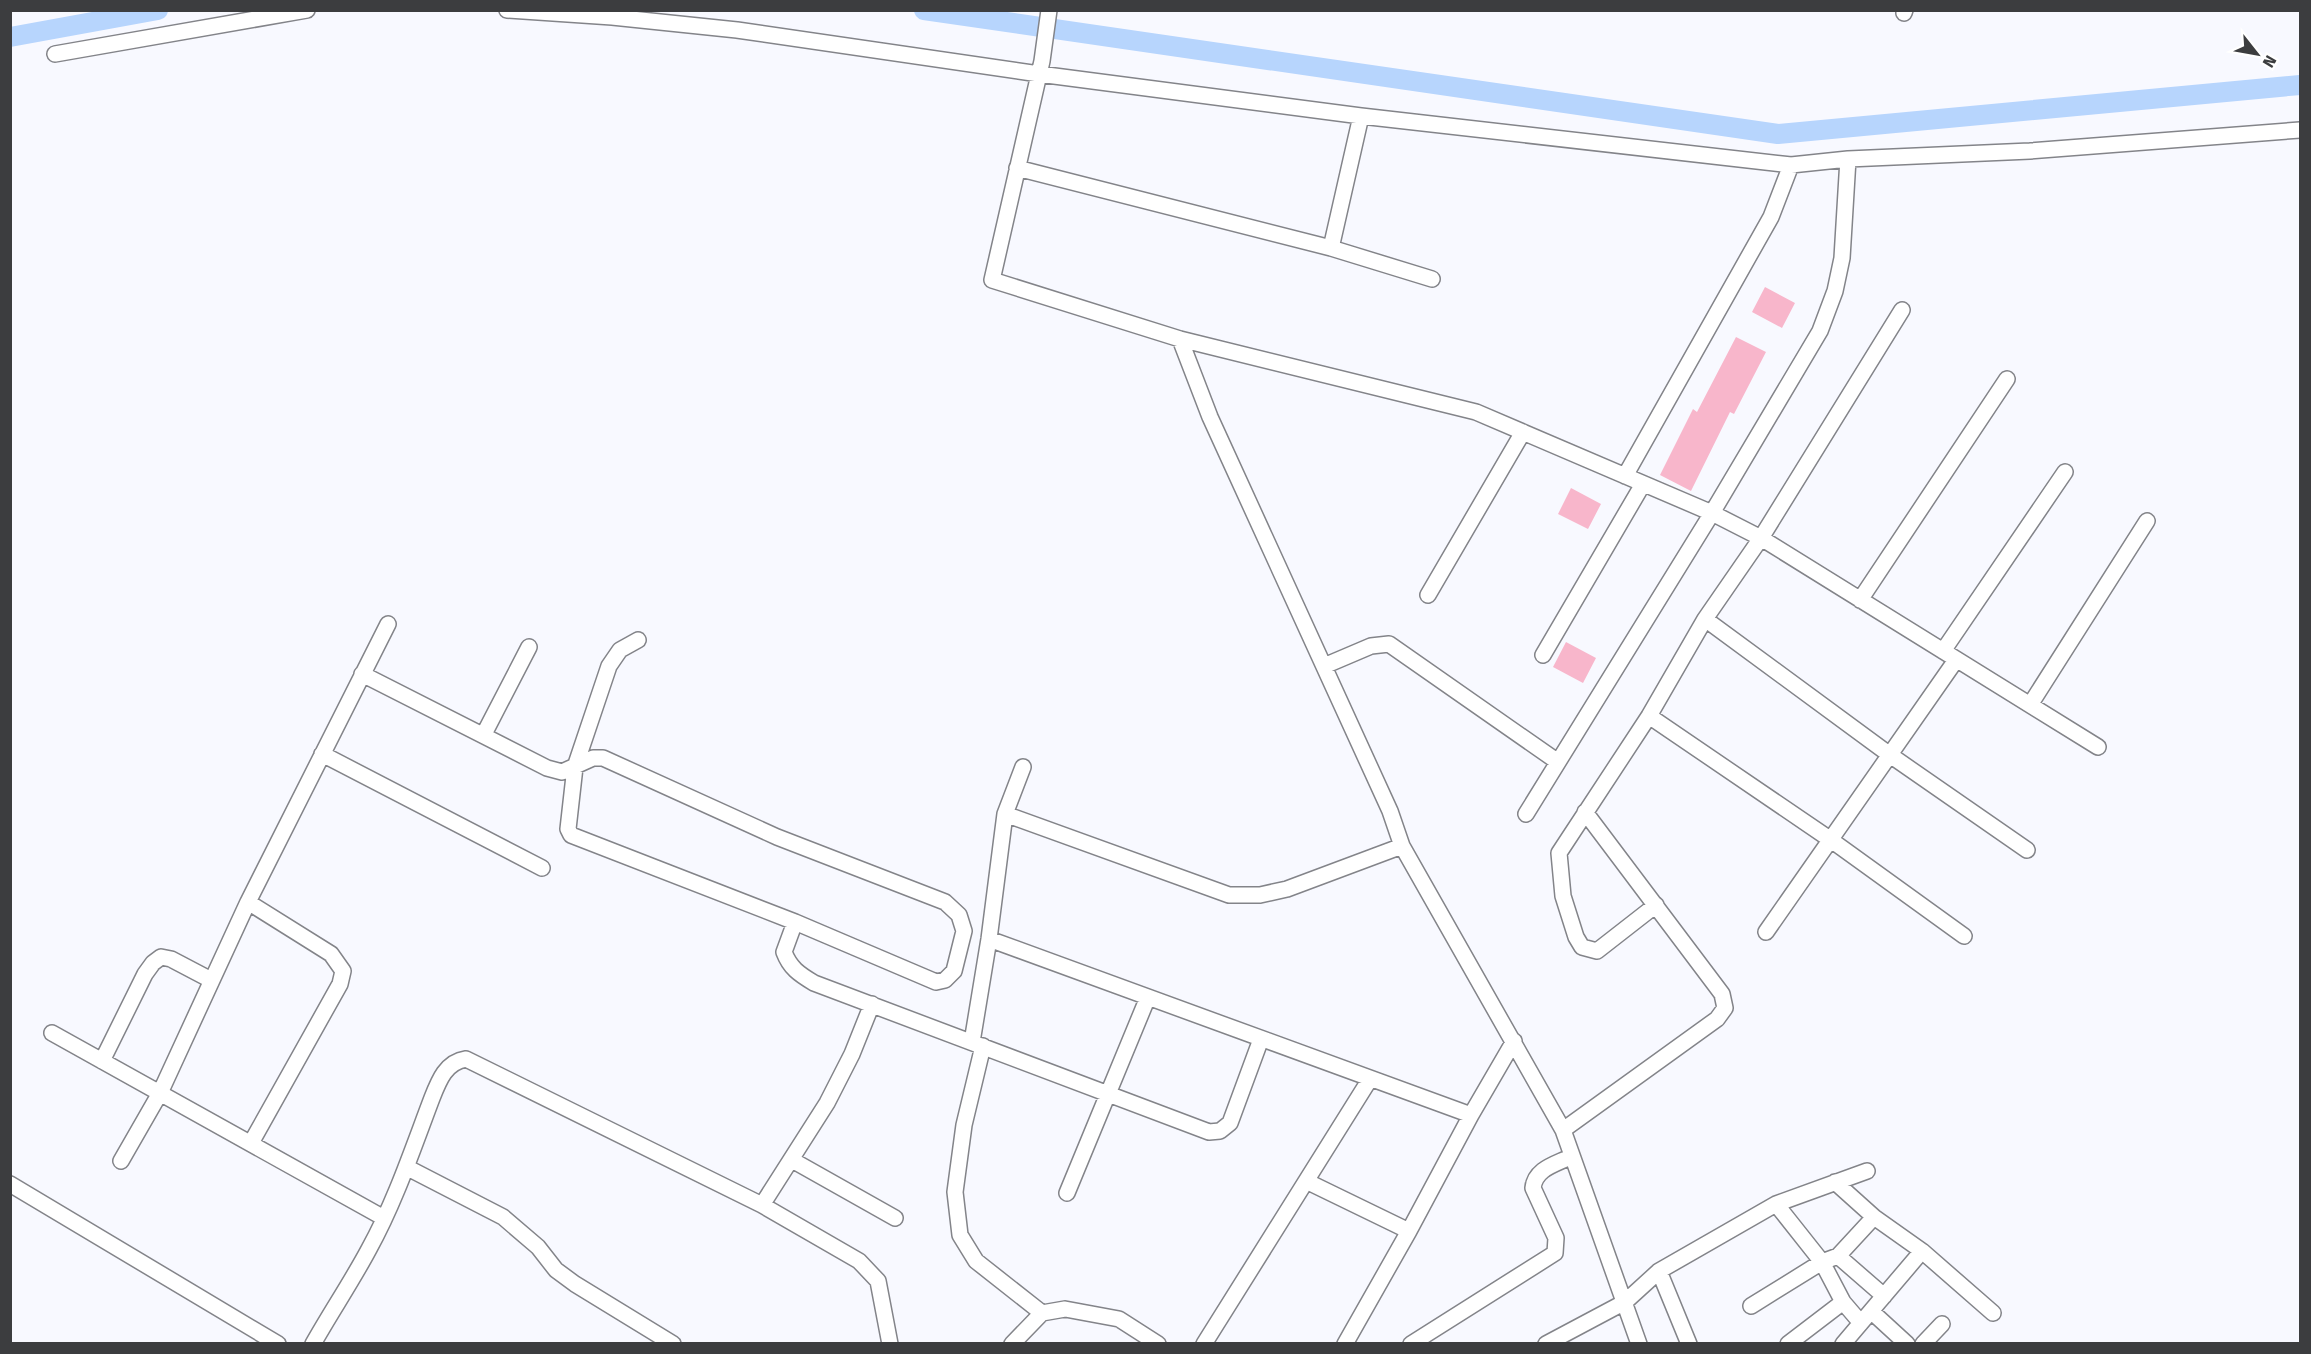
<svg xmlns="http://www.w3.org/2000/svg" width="2311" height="1354" font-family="'Fira Sans',sans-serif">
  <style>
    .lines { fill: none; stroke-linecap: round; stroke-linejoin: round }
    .canal { stroke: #b7d5fd; stroke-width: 20 }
    .building { fill: #f8b6cb }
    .minor-casing { stroke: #838489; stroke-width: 18 }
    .minor { stroke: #fff; stroke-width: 15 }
  </style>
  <rect width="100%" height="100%" fill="#f8f9ff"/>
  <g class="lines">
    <path class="canal" d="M924 10 1778 134 2300 85
      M10 37 158 10"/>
  </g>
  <path class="building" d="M1765 287 1795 303 1782 328 1752 312Z
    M1736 337 1766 352 1734 414 1730 412 1691 491 1660 475 1693 409 1697 412Z
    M1571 488 1601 504 1588 529 1558 514Z
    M1566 642 1596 658 1583 683 1553 667Z"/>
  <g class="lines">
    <g class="minor-casing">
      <path id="minor" d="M507 10 612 17 737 30 1039 74 1361 116 1791 165 1848 159 2030 151 2300 130
        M1049 10 1042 61 992 280 1180 339 1476 412 1712 513 1761 538 2098 747
        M1904 13 1905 10
        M55 54 307 10
        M1017 168 1331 248 1432 279
        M1331 248 1361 116
        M1180 339 1210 417 1390 811 1402 846 1563 1130 1639 1344
        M1625 476 1771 217 1791 165
        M1428 595 1523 432
        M1860 600 2007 379
        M1705 619 1890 755 2027 850
        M638 640 620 650 609 666 575 767 568 829 571 835 795 922 784 952C790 968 799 974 814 983L1209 1132 1220 1131 1230 1123 1261 1039
        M1943 651 2065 472
        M1543 655 1643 484
        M1324 666 1371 646 1389 644 1558 762
        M362 674 547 768 562 772 593 758H603L777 837 945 902 959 915 964 931 954 971 945 980 936 982 795 922
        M2030 705 2147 521
        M1649 716 1831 840 1964 936
        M484 734 529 647
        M322 754 542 868
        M1005 814 1229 895H1260L1287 889 1402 846
        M1526 814 1712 513 1820 331 1835 291 1842 258 1848 159
        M248 902 331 954 343 971 340 984 251 1143
        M1656 905 1597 951 1582 947 1576 937 1563 896 1559 853 1649 716 1705 619 1761 538 1902 310
        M1766 932 1956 660
        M989 939 1471 1115 1514 1041
        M52 1033 384 1218
        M972 1042 989 939 1005 814 1023 767
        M983 1046 964 1125 955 1192 960 1235 976 1261 1042 1313
        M102 1061 145 974 153 963 161 957 171 959 211 980
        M1563 1130 1717 1019 1725 1008 1722 994 1585 812
        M792 1160 895 1218
        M121 1161 160 1093 248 902 388 624
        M406 1167 503 1217 538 1247 556 1270 575 1284 673 1344
        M1306 1181 1409 1231
        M1835 1182 1874 1217 1922 1251 1993 1313
        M10 1184 278 1344
        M1067 1193 1148 997
        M1776 1204 1822 1262 1843 1302 1861 1323
        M762 1205 827 1103 852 1054 872 1004
        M1838 1256 1884 1296
        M1659 1271 1689 1344
        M1751 1306 1822 1262 1838 1256 1874 1217
        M1871 1311 1907 1344
        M313 1344C331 1312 352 1281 369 1249 395 1202 413 1148 432 1098 439 1080 446 1062 466 1059L762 1205 859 1261 878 1281 890 1344
        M1012 1344 1042 1313 1065 1309 1119 1319 1158 1344
        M1204 1344 1370 1079
        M1345 1344 1409 1231 1471 1115
        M1411 1344 1555 1253 1556 1238 1533 1188C1535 1168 1557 1164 1572 1156
        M1546 1344 1625 1302 1659 1271 1776 1204 1867 1171
        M1788 1344 1843 1302
        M1843 1344 1922 1251
        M1923 1344 1942 1324"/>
    </g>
    <use href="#minor" class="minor"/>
  </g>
  <rect width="2311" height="1354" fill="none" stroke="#3c3d3f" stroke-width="24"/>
  <g transform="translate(2257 54) rotate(121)" stroke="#ffffff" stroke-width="4.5" paint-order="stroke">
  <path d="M0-4.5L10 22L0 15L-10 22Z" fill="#3c3d3f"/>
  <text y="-9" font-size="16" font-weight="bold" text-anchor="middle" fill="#3c3d3f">N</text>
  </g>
</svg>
